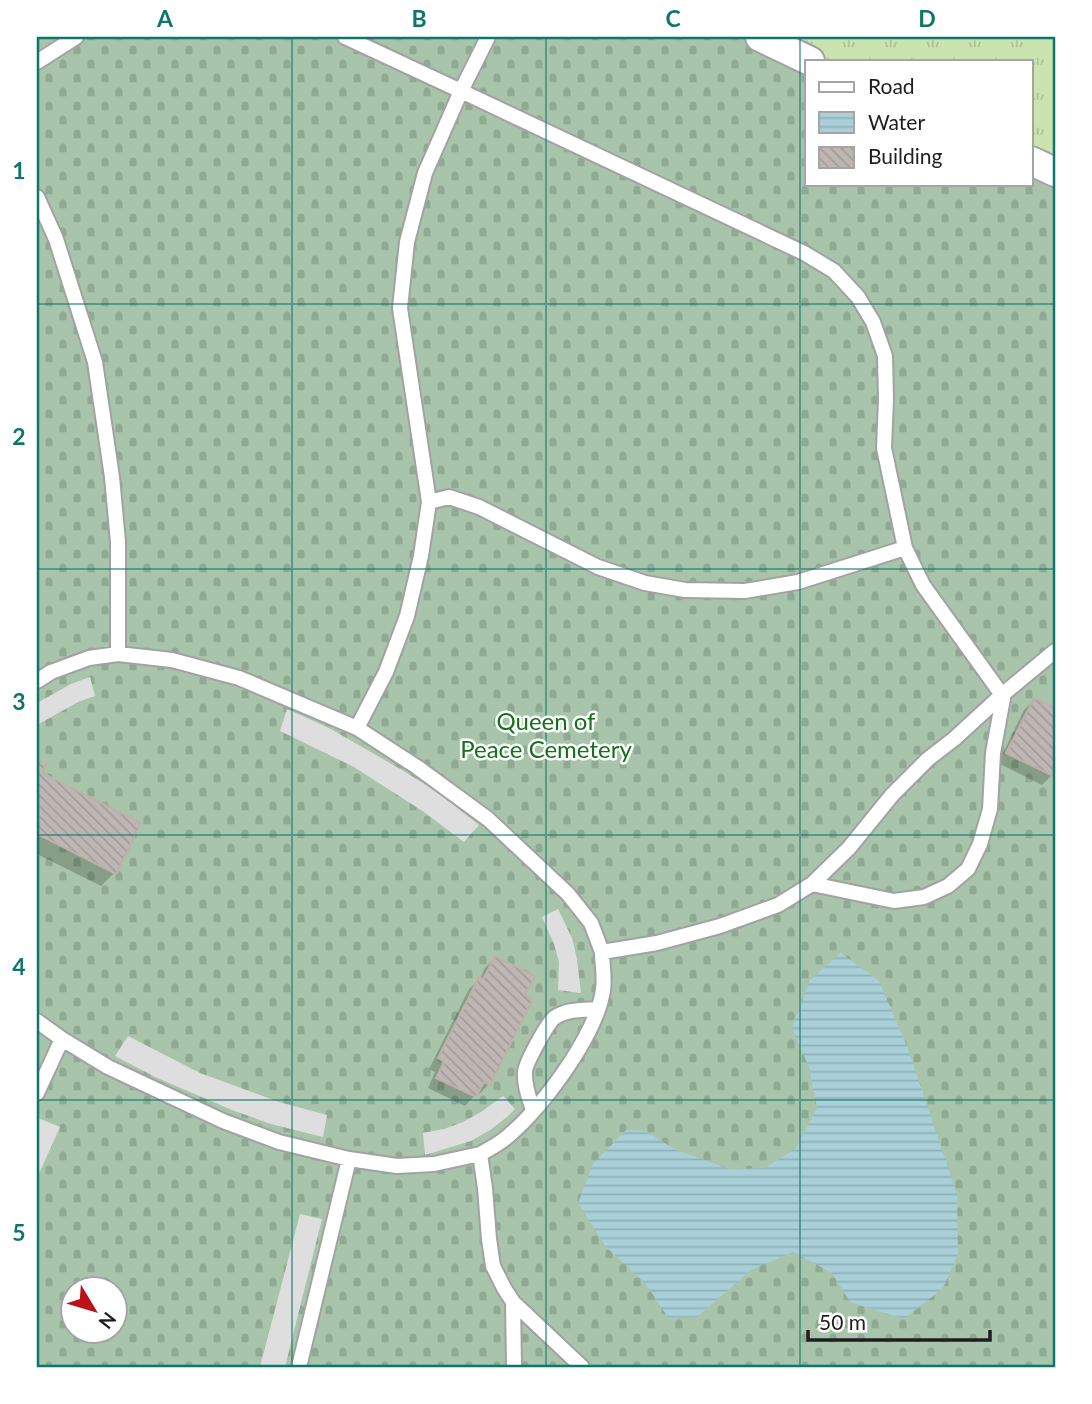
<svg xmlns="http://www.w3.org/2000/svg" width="1092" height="1404" font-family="Lato,sans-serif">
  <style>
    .grass { fill: url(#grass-tufts) }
    .cemetery { fill: url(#cemetery-stones); fill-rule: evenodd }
    .parking { fill: #dedede }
    .water { fill: url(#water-rules) }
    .shadow { fill: #0003 }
    .building { fill: url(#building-back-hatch); stroke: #beb1a9; stroke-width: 2 }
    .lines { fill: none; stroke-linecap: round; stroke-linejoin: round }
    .lane-casing { stroke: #a2a2a2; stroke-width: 18 }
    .street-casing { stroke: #a2a2a2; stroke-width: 32 }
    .lane { stroke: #fff; stroke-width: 14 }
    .street { stroke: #fff; stroke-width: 28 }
    .grid { fill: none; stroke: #0f766e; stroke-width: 2; stroke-opacity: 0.55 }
    .labels { text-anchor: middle; stroke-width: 5; stroke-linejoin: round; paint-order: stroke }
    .park-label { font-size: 24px; fill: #16721a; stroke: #fff }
    .neatline { fill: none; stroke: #0f766e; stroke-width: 2.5 }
    .grid-label { font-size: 23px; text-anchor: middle; font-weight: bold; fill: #0f766e }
  </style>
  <defs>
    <pattern id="grass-tufts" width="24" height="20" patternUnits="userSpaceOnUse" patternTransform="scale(1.75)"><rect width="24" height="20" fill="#cbe3af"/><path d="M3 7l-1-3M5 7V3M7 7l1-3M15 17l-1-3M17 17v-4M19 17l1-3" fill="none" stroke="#aec296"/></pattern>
    <pattern id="cemetery-stones" width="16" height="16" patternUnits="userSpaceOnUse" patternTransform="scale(1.75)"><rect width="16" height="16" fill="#a8c5ab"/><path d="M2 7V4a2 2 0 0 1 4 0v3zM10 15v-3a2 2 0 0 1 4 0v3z" fill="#90a993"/></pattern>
    <pattern id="water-rules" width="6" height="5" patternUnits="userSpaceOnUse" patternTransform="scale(1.75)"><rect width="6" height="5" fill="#a9cfd8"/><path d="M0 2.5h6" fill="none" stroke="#91b1b9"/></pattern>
    <pattern id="building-back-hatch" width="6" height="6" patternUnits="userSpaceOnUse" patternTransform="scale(1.75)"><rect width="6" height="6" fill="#beb6b2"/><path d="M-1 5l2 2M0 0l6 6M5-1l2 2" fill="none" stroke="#a39c99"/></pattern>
  </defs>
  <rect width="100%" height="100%" fill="#eeebe5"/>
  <path class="grass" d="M760 37H1055V172L1031 161V61H810Z"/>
  <path class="cemetery" d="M37 37H760L807 61V184H1031V161L1055 172V1367H37ZM74 1288H116V1330H74Z"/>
  <path class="parking" d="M90 677 95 696 78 702 37 725V703L71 684Z
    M287 709 329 728 402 770 437 792 479 825 464 842 424 812 354 767 280 731Z
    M558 909 572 938 577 959 581 993 558 990 559 962 554 944 542 917Z
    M128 1036 200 1073 279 1102 327 1115 323 1137 271 1124 232 1110 155 1077 115 1056Z
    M503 1096 515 1109 507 1117 490 1130 471 1141 425 1155 423 1133 444 1129 463 1122 481 1112Z
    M38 1118 60 1127 37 1178V1121Z
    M300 1214 322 1219 285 1367H260Z"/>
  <path class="water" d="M841 953 879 981 907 1046 957 1194 958 1254 943 1288 904 1319 850 1302 832 1273 793 1252 751 1270 697 1317 669 1319 646 1284 606 1247 578 1203 593 1164 626 1130 646 1131 676 1150 730 1169 765 1168 796 1148 817 1108 809 1067 792 1028 810 980Z"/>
  <path class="shadow" d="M1034 700 1055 710V769L1052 775 1042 785 998 763 1024 710Z
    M37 761 45 765 40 774 114 873 101 886 37 854Z
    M495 958 523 996 489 1084 479 1094 477 1093 465 1106 428 1088 435 1072 429 1069 469 989 480 979 485 968Z"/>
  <path class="building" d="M1034 698 1055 708V773L1053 776 1006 753Z
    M37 759 47 764 42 773 141 823 116 874 37 834Z
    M495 956 535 976 525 995 533 999 490 1085 484 1082 476 1097 436 1078 444 1062 438 1058 479 977 483 979Z"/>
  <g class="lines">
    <g class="lane-casing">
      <path id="lane" d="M345 37 461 91 488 37
        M37 62 76 37
        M37 197 56 239 95 362 112 477 118 542V654
        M905 548 923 585 1002 695
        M37 681 51 672 89 658 118 654 172 660 239 678 357 728 417 767 488 819 568 894 591 923 602 952
        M357 728 386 672 407 616 421 556 429 502 400 308 407 242 425 173 461 91 804 253 834 271 858 297 873 322 885 356 886 399 884 448 905 548 798 582 745 591 685 590 645 583 598 567 479 507 449 497 429 502
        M812 884 894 901 924 897 948 886 968 869 980 844 990 809 993 753 1004 693
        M37 1021 62 1039 108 1067 223 1121 279 1142 349 1159 397 1166 434 1164 480 1154
        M37 1093 62 1039
        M533 1110C529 1098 524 1085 525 1072 525 1064 547 1024 554 1018 566 1009 583 1010 597 1009
        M513 1302 582 1367
        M299 1367 349 1159
        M514 1367 513 1302 504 1288 493 1266 489 1239 485 1188 480 1154C487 1150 493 1147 499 1143 536 1118 597 1035 603 990 605 978 602 964 602 952L657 943 720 926 778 905 812 884 849 848 892 795 928 759 954 739 1002 695 1055 651"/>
    </g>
    <g class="street-casing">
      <path id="street" d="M760 37 810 61
        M1031 161 1055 172"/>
    </g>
    <use href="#lane" class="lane"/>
    <use href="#street" class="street"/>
  </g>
  <path class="grid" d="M292 37V1367M546 37V1367M800 37V1367M37 304H1055M37 569H1055M37 835H1055M37 1100H1055"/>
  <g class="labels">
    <g class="park-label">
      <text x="546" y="730">Queen of<tspan x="546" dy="28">Peace Cemetery</tspan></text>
    </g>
  </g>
  <rect width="1092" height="1404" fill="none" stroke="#ffffff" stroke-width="77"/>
  <rect x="805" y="60" width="228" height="126" fill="#ffffff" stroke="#a5a5a5" stroke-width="2"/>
  <rect x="819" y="82" width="35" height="10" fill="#ffffff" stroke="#a5a5a5" stroke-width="2"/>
  <text x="868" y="94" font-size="21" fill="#1e1e1e">Road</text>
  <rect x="819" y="112" width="35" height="21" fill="url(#water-rules)" stroke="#a5a5a5" stroke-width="2"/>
  <text x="868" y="130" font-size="21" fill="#1e1e1e">Water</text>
  <rect x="819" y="147" width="35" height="21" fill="url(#building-back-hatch)" stroke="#a5a5a5" stroke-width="2"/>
  <text x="868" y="164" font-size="21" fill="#1e1e1e">Building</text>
  <g transform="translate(94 1310) rotate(128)"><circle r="33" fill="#ffffff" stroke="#a5a5a5" stroke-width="2"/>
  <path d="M0-5L12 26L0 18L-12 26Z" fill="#b91319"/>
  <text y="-10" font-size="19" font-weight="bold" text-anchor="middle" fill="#1e1e1e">N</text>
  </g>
  <path d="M808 1330v10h182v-10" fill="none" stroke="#1e1e1e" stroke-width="3.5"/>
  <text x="819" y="1330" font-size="21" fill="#1e1e1e" stroke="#ffffff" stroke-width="5" paint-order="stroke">50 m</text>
  <rect x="38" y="38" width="1016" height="1328" class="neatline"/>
  <g class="grid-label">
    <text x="165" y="27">A</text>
    <text x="419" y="27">B</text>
    <text x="673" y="27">C</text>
    <text x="927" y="27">D</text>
    <text x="19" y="179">1</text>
    <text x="19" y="445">2</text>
    <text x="19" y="710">3</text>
    <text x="19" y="975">4</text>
    <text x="19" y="1241">5</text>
  </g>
</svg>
